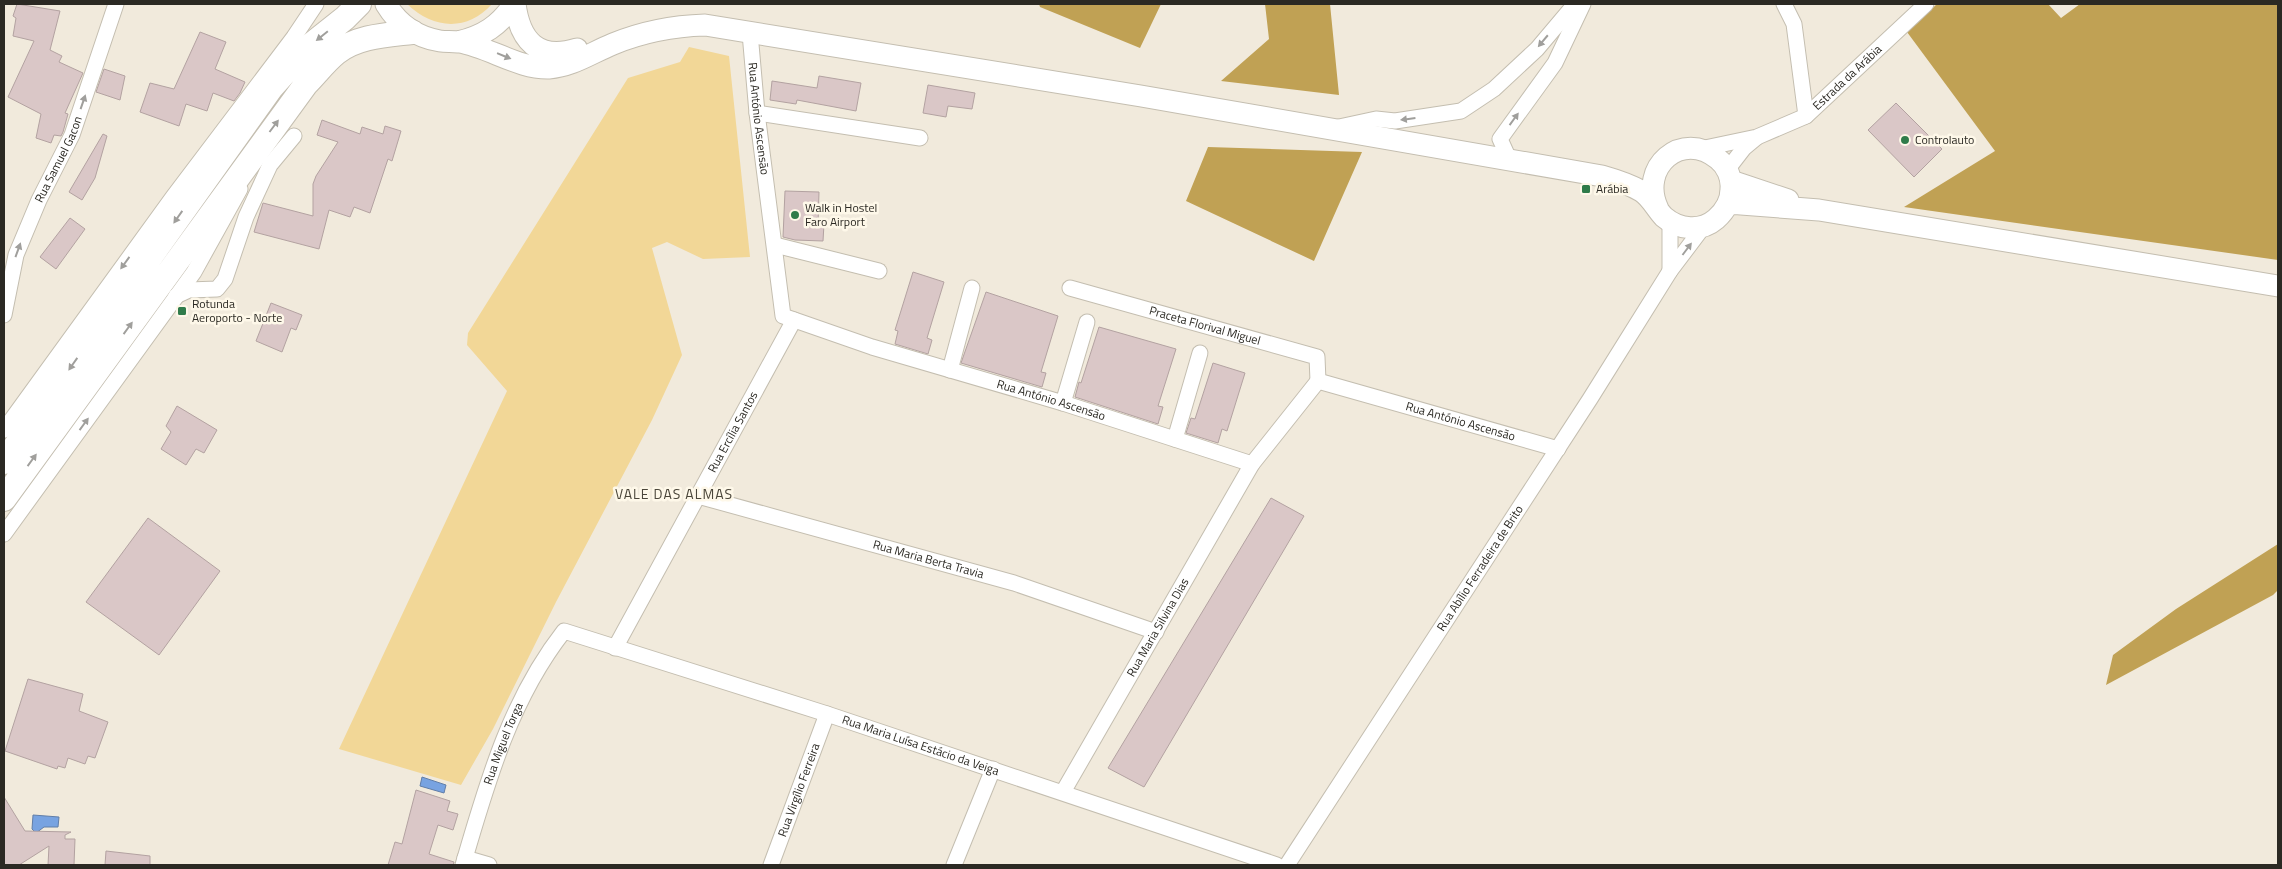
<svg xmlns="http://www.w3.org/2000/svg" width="2282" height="869" font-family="'Titillium Web',sans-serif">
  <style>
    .green { fill: #f2d797 }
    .forest { fill: #c0a154 }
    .water { fill: #78a3e1; stroke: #617ea8 }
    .building { fill: #dac7c7; stroke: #b3a2a1 }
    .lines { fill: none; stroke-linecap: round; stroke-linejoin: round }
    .street-casing { stroke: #c4beb0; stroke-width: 17 }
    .secondary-casing { stroke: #c4beb0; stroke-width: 23 }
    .primary-casing { stroke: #c4beb0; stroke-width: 26 }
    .street { stroke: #fff; stroke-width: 15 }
    .secondary { stroke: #fff; stroke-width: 21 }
    .primary { stroke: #fff; stroke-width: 24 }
    .oneway { fill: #a09f9c }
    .poi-dot { fill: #2f7b4a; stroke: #fef8e9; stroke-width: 2 }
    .labels { text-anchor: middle; stroke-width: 5; stroke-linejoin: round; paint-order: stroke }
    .street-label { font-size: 12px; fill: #2b2923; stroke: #fef8e9 }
    .poi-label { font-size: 12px; fill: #2b2923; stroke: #fef8e9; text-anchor: start }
    .neighbourhood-label { font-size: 14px; letter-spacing: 1px; fill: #4b463a; stroke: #fef8e9 }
  </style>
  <rect width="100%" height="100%" fill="#f1eadc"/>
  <path class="green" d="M407 4H492C467 32 433 29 407 4Z
    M689 47 729 56 750 257 703 259 667 242 652 248 682 355 652 420 556 602 493 729 461 785 339 749 507 391 467 345 468 333 628 78 680 62Z"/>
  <path class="forest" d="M1039 4H1161L1140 48 1040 7Z
    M1265 4H1330L1339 95 1221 81 1269 39Z
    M1937 4H2048L2061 18 2080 4H2278V260L1904 207 1995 151 1907 32Z
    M1208 147 1362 152 1314 261 1186 201Z
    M2278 544V590L2273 595 2106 685 2113 655 2176 609Z"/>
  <path class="water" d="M422 777 446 785 444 793 420 786Z
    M33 815 59 817 58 827H44L36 833 32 829Z"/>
  <path class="building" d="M17 4 60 11 50 50 62 56 59 62 83 73 65 113 68 114 63 132 61 136 54 135 51 143 36 138 41 114 8 97 34 41 13 36 16 18 13 16Z
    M200 32 226 42 215 69 245 82 240 93 234 101 213 93 207 111 186 104 179 126 140 112 150 83 174 89Z
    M104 69 125 76 120 100 96 92Z
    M819 76 861 83 856 111 797 100 796 104 770 100 772 81 817 88Z
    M928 85 975 93 972 109 948 106 946 117 923 113Z
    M1896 103 1942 149 1914 177 1868 130Z
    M322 120 360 134 362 127 383 134 385 126 401 131 392 161 388 159 370 213 354 207 350 217 329 210 319 249 254 232 263 203 313 216V184L316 176 338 142 317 135Z
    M103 134 107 136 95 178 82 200 69 192Z
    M785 191 819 192 818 224H824L823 241 795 240 783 237Z
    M70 218 85 229 56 269 40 257Z
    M913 272 944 282 927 338 932 340 928 354 895 344 898 331 895 330Z
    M986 292 1058 316 1041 372 1046 373 1042 387 961 363Z
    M271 303 302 315 296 330 291 328 282 352 256 341Z
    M1099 327 1176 349 1158 406 1163 407 1158 424 1075 397 1079 382 1081 383Z
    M1213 363 1245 373 1227 431 1222 429 1218 443 1186 433 1191 418 1195 419Z
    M177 406 217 430 204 453 196 449 186 465 161 449 171 432 166 426Z
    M1271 498 1304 516 1144 787 1108 768Z
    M148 518 220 571 159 655 86 602Z
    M28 679 83 694 79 711 108 722 95 758 88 756 85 764 68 758 65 768 58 766 57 769 5 751Z
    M416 790 450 801 447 811 458 814 453 830 438 825 429 854 454 862 453 865H388L395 842 402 844Z
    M4 797 25 831 71 832 65 835V839H75L74 865H48L49 846 19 865H4Z
    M106 851 150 856V865H105Z"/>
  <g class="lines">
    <g class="street-casing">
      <g id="street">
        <path d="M1784 4 1794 24 1806 116"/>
        <path id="s1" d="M750 33 757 113 783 316 872 347 1063 403 1252 464 1318 381 1558 449"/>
        <path d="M757 113 920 138"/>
        <path d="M1339 127 1376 119 1395 121 1461 111 1494 89 1537 49 1575 4"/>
        <path id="s2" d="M1700 149 1757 137 1806 116 1926 4"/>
        <path d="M1510 161 1500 139 1555 63 1583 4"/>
        <path d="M1727 170 1744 148 1756 138"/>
        <path d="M1670 221V271"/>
        <path d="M775 245 879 271"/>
        <path id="s3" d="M1070 288 1317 357 1318 381"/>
        <path d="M176 296 189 290 217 289 225 279 246 217 270 165 294 136"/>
        <path id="s4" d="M4 315 16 255 39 200 72 135 116 4"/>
        <path d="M950 370 972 288"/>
        <path d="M1063 403 1087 322"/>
        <path d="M4 430 173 197 294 37 316 4"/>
        <path d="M1175 439 1200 353"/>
        <path id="s5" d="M698 496 1014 583 1156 632"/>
        <path d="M4 534 194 272 240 189"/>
        <path id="s6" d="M615 648 794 320"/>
        <path id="s7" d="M1063 792 1252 464"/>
        <path d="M465 858 489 865"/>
        <path id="s8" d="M463 865C487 783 510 700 564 631L827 714 1277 865"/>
        <path id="s9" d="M771 865 827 714"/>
        <path d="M954 865 993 769"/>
        <path id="s10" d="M1287 865 1590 399 1670 271 1704 226"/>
      </g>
    </g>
    <g class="secondary-casing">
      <path id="secondary" d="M386 4C398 24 416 37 440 41 446 42 452 41 459 42 489 47 519 69 549 68 573 66 591 53 613 44 642 32 673 26 705 25L1141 96 1602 176C1616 180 1629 184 1641 191 1651 197 1656 209 1664 217 1679 230 1701 232 1716 219 1725 211 1731 201 1731 189 1732 178 1727 166 1718 159 1682 129 1638 167 1658 209
        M515 4C520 41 538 61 577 49
        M458 42C483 36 499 26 514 4
        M1731 181 1788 200
        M1728 203 1819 210 2278 286"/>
    </g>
    <g class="primary-casing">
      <path id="primary" d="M4 462 271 88 306 49 345 18 359 4
        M4 499 306 84C316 74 325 62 336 53 357 36 387 35 412 32"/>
    </g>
    <use href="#street" class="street"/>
    <use href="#secondary" class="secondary"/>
    <use href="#primary" class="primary"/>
  </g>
  <defs><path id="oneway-solid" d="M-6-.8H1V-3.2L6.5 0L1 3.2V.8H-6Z" transform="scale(1.25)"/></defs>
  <g class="oneway">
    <use href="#oneway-solid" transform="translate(322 36) rotate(141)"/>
    <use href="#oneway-solid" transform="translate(1543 41) rotate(130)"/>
    <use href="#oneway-solid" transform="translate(504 56) rotate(22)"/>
    <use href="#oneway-solid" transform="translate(83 102) rotate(-71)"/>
    <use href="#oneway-solid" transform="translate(1408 119) rotate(173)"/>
    <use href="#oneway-solid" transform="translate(1514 119) rotate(-54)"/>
    <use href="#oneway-solid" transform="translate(274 126) rotate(-53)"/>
    <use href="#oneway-solid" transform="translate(178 217) rotate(125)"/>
    <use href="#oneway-solid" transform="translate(1687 249) rotate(-53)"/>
    <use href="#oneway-solid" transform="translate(18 250) rotate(-70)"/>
    <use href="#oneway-solid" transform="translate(125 263) rotate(126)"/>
    <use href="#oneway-solid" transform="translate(128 328) rotate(-54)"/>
    <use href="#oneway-solid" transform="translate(73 364) rotate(125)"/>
    <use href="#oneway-solid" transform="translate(84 424) rotate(-54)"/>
    <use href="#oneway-solid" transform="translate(32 460) rotate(-54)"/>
  </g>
  <g class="poi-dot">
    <circle cx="1905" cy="140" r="5"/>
    <rect x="1581" y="184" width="10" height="10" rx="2.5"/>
    <circle cx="795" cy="215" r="5"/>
    <rect x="177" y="306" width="10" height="10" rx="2.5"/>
  </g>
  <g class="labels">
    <g class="street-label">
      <text dy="4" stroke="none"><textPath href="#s2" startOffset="168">Estrada da Arábia</textPath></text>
      <text dy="4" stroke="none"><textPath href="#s1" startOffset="86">Rua António Ascensão</textPath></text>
      <text dy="4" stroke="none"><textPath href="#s4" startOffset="166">Rua Samuel Gacon</textPath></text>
      <text dy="4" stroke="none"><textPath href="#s3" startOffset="140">Praceta Florival Miguel</textPath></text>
      <text dy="4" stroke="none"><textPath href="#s1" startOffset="566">Rua António Ascensão</textPath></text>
      <text dy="4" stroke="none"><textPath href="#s1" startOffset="1031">Rua António Ascensão</textPath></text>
      <text dy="4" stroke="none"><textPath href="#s6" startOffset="246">Rua Ercília Santos</textPath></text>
      <text dy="4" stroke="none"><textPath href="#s5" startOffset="239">Rua Maria Berta Travia</textPath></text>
      <text dy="4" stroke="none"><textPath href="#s10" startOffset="354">Rua Abílio Ferradeira de Brito</textPath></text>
      <text dy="4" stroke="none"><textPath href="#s7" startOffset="190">Rua Maria Silvina Dias</textPath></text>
      <text dy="4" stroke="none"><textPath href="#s8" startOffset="128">Rua Miguel Torga</textPath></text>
      <text dy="4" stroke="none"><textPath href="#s8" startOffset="631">Rua Maria Luísa Estácio da Veiga</textPath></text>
      <text dy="4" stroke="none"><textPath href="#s9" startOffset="80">Rua Virgílio Ferreira</textPath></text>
    </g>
    <g class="poi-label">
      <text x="1915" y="144">Controlauto</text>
      <text x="1596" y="193">Arábia</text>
      <text x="805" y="212">Walk in Hostel<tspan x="805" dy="14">Faro Airport</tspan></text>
      <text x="192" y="308">Rotunda<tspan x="192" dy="14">Aeroporto - Norte</tspan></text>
    </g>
    <g class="neighbourhood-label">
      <text x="674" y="499">VALE DAS ALMAS</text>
    </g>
  </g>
  <rect width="2282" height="869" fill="none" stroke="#2b2923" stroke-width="10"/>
</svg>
